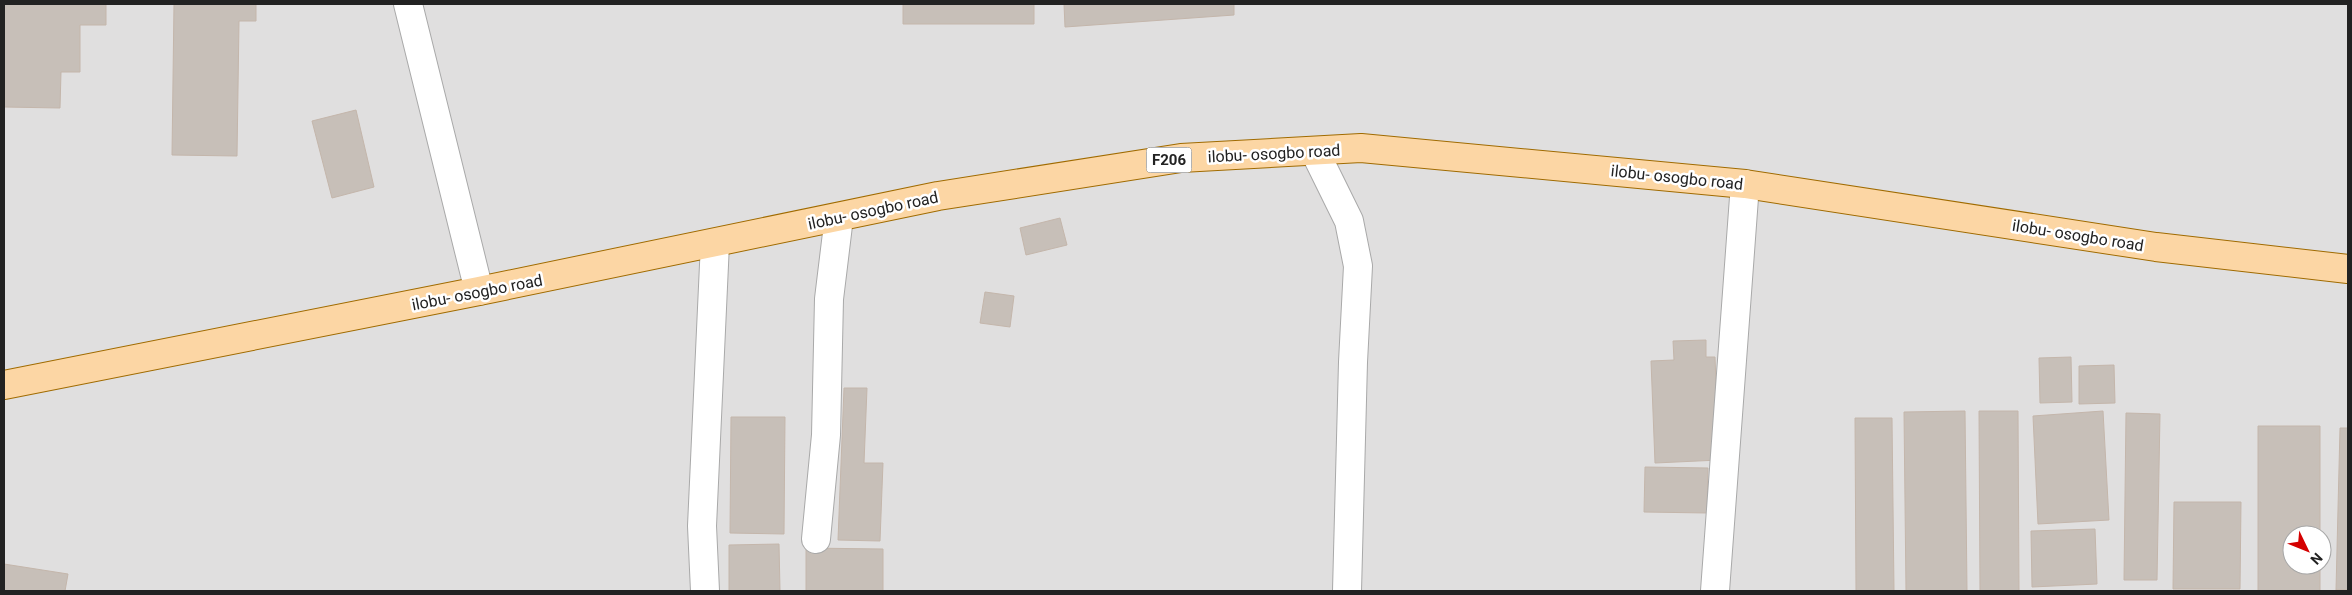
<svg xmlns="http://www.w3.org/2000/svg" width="2352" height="595" font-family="Roboto,sans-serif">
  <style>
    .residential { fill: #e0dfdf; fill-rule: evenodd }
    .building { fill: #c7bfb8; stroke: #c4b6ab }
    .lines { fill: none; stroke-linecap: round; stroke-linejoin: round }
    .minor-casing { stroke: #a9a9a9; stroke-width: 30 }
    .major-casing { stroke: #a06b00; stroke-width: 30 }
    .minor { stroke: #fff; stroke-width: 28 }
    .major { stroke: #fcd6a4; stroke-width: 28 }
    .labels { text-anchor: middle; stroke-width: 5; stroke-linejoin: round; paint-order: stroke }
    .shield { fill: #fff; stroke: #646464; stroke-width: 1 }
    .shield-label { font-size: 15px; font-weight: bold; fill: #222 }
    .street-label { font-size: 16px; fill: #222; stroke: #fff }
  </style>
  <rect width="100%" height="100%" fill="#f2efe9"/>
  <path class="residential" d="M4 4H2348V591H4ZM2292 535H2322V565H2292Z"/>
  <path class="building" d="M4 4H106V25H80V72H61L60 108 4 107Z
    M174 4H256V21H239L237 156 172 155Z
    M903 4H1034V24H903Z
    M1064 4H1234V15L1065 27Z
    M356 110 374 187 332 198 312 121Z
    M1060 218 1067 245 1026 255 1020 228Z
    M985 292 1014 296 1010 327 980 323Z
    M1706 340V357H1715L1719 460 1655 463 1651 361 1674 360 1673 341Z
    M2071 357 2072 402 2040 403 2039 358Z
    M2114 365 2115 403 2079 404V366Z
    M844 388H867L864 463H883L880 541 838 540Z
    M1965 411 1967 591H1906L1904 412Z
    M1979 411H2018L2019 591H1980Z
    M2103 411 2109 520 2038 524 2033 416Z
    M2126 413 2160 414 2157 580H2124Z
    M731 417H785L784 534 730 533Z
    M1855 418H1892L1894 591H1856Z
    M2258 426H2320V535H2292V565H2320V591H2258Z
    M2340 428H2348V590H2336Z
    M1645 467 1708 468 1707 513 1644 512Z
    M2174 502H2241L2240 589H2173Z
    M2095 529 2097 584 2032 587 2031 531Z
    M779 544 780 591H729V545Z
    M806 548 883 549V591H806Z
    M4 564 68 574 65 591H4Z"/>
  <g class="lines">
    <g class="minor-casing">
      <path id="minor" d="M408 4 479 291
        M1315 152 1349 221 1358 266 1353 362 1347 591
        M816 539 826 435 829 299 839 217
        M705 591 702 526 715 243
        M1715 591 1745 184"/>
    </g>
    <g class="major-casing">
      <path id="major" d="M4 385 479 291 938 196 1181 158 1361 148 1745 184 2156 247 2348 269"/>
    </g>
    <use href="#minor" class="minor"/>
    <use href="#major" class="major"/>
  </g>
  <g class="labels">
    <rect class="shield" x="1146.5" y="147.5" width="45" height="25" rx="4"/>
    <g class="shield-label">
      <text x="1169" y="165">F206</text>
    </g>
    <g class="street-label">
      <text transform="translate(1274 153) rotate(-3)" y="6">ilobu- osogbo road</text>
      <text transform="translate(1677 177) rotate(6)" y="6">ilobu- osogbo road</text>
      <text transform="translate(873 210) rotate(-12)" y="6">ilobu- osogbo road</text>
      <text transform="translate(2078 235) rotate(9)" y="6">ilobu- osogbo road</text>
      <text transform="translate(477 292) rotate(-11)" y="6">ilobu- osogbo road</text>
    </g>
  </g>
  <rect width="2352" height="595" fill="none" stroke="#222222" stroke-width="10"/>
  <g transform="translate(2307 550) rotate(133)"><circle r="24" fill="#ffffff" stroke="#a7a7a7"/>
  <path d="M0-4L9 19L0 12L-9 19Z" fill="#d40000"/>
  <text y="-8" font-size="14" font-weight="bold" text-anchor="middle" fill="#222222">N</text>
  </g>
</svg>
